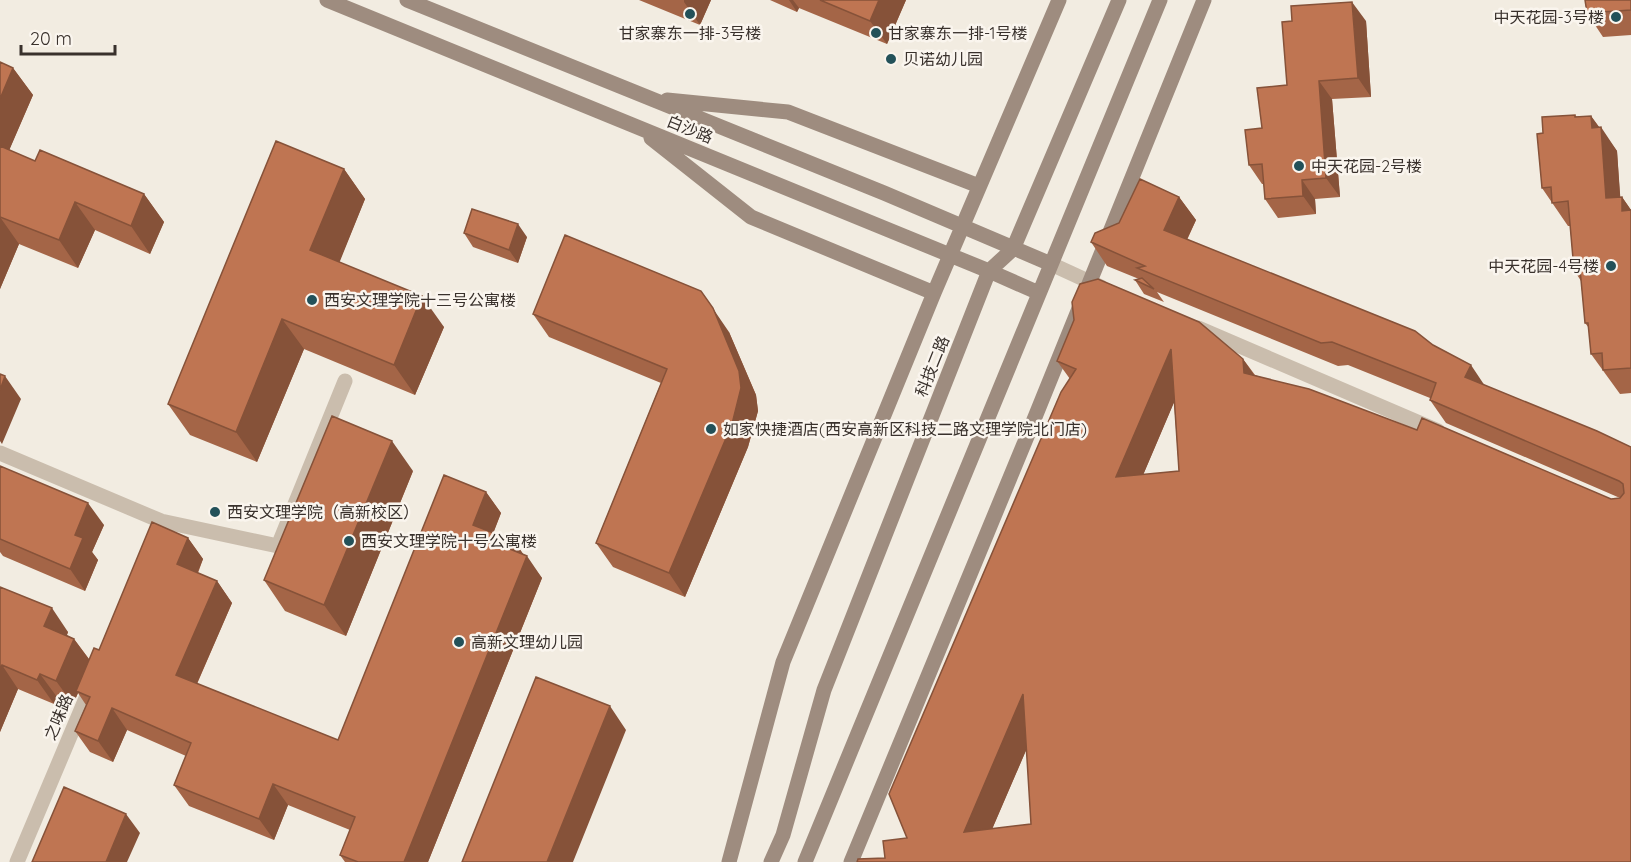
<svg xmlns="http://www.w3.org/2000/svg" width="1631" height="862" font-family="Quicksand,'Noto Sans SC',sans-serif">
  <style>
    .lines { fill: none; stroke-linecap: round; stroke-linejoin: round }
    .street { stroke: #cabdad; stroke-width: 15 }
    .secondary { stroke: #9e8c7f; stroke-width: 15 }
    .wall { fill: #a46547; fill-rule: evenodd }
    .shaded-wall { fill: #865239 }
    .building { fill: #bf7552; stroke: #865239; stroke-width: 1.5; fill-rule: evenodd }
    .poi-dot { fill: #235159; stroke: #faf5ee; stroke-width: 2 }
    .labels { text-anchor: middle; stroke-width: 5; stroke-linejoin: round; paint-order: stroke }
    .poi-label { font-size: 16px; fill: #39312c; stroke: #faf5ee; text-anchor: start }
    .street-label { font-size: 16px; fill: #39312c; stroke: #faf5ee }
  </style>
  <rect width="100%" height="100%" fill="#f2ece1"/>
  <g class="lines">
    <path class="street" d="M1051 264 1101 287
      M1198 328 1438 431
      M0 453 161 521 278 546 345 381
      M17 862 92 684"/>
    <path class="secondary" d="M327 0 989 271 1039 293
      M407 0 884 193 1051 264
      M667 100 788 112 979 186
      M651 138 751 217 934 293
      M729 862 783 662 934 293 1059 0
      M771 862 783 835 824 690 989 271 1013 249 1119 0
      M805 862 1160 0
      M851 862 1031 427 1204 0"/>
  </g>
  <path class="wall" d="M639 0H711L700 25Z
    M770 0H906L887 44 799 8 797 12Z
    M1631 0V35L1603 37 1587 13Z
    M1366 21 1371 97 1332 99 1340 197 1315 199 1316 214 1278 218 1265 199 1264 184H1262L1249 165 1262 128 1287 85Z
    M0 62 13 68 33 95 9 150 35 161 144 194 164 222 150 254 95 230 78 268 19 244 0 289Z
    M1575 115 1577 117 1591 116 1617 151 1620 197H1622L1631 210V393L1620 394 1591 354 1589 328 1585 323 1581 281 1574 270 1570 226H1568L1542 188 1543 133Z
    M344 169 365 199 339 262 444 327 415 395 304 349 257 462 190 435 168 404Z
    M1179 197 1196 220 1187 240 1484 385 1631 447V862L885 858 907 838 1070 379 1057 361 1243 359 1255 375 1417 430 1611 499 1620 498 1446 423 1430 400V398L1348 365 1338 366 1157 292 1164 302 1144 294 1135 280 1139 279 1107 266 1091 242 1119 223ZM1174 402 1179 471 1143 475ZM1027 748 1031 824 992 829Z
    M464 233 527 237 518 263 473 247Z
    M533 314 729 332 756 395 758 411 748 447 685 597 613 567 596 543 661 383 549 337Z
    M0 466 104 525 92 552 98 560 85 591 3 556 0 552Z
    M413 471 346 636 285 611 264 580Z
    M486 492 501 513 493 533 514 541 523 554 542 578 428 862H345L340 855 350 830 288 805 274 840 189 806 174 785 186 756 127 730 113 762 90 752 75 731 86 705 78 693 73 704 57 697 54 704 18 689 0 732V587L68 632 67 635 74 639 89 659 99 650 188 538 203 559 198 573 217 581 232 603 197 684 338 740Z"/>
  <path class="shaded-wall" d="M684 0H711L700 25 684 2Z
    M789 0H793L799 8 797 12Z
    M879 0H906L887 44 870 21Z
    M1352 2 1366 21 1371 97 1358 78Z
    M13 68 33 95 2 167 0 164V99Z
    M1319 81 1332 99 1340 197 1326 178Z
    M1591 116 1601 130V127L1617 151 1622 221 1606 198 1592 128Z
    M344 169 365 199 332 281 310 250Z
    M1302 180 1315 199 1316 214 1303 196Z
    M144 194 164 222 150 254 131 226Z
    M1179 197 1196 220 1180 254 1164 230Z
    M1622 197 1631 210 1622 211Z
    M75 202 95 230 78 268 59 240Z
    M0 217 19 244 0 289Z
    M518 224 527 237 518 263 509 250Z
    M701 291 729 332 756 395 758 411 748 447 685 597 669 573Z
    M422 296 444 327 415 395 394 365Z
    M282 319 304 349 257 462 236 432Z
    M1171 349 1187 372 1132 501 1116 477Z
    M1243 359 1259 382 1244 373Z
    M1471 365 1487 389 1465 377Z
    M5 376 21 399 2 444 0 441V390Z
    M392 441 413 471 346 636 324 605Z
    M486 492 501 513 488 547 473 525Z
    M88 503 104 525 92 552 98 560 85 591 70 569 75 535Z
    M188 538 203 559 192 586 177 564Z
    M514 541 526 558 527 556 542 578 428 862H404Z
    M217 581 232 603 191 697 176 675Z
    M52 608 68 632 61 650 44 626Z
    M74 639 91 662 76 691 78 693 73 704 56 681Z
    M2 665 18 689 0 732V669Z
    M40 674 57 697 54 704 37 680Z
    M1023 694 1040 718 981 855 964 832Z
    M610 706 626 730 573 862H547Z
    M112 708 127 730 113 762 98 741Z
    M273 784 288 805 274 840 259 819Z
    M126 814 140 833 127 862H106Z"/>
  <path class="building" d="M820 0H879L870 21Z
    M1585 0H1631V10L1587 13Z
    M1352 2 1358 78 1319 81 1326 178 1302 180 1303 196 1265 199 1262 164 1249 165 1245 130 1262 128 1257 88 1287 85 1282 22 1292 21 1291 6Z
    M0 62 13 68 0 99Z
    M1575 115V117L1591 116 1592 128 1601 127 1606 198 1622 197V211L1631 210V368L1603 370 1602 353 1591 354 1588 323H1585L1580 269 1574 270 1568 201 1552 203 1551 187 1542 188 1537 134 1543 133 1542 117Z
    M276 141 344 169 310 250 422 296 394 365 282 319 236 432 168 404Z
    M0 146 35 161 40 150 144 194 131 226 75 202 59 240 0 217Z
    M1140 179 1179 197 1164 230 1415 331 1433 345 1471 365 1465 377 1597 431 1631 447V862H857L858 859 885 858 883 841 907 838 889 794 1061 392 1076 369 1057 361 1074 320 1072 302 1080 284 1098 279 1199 322 1243 359 1244 373 1309 389 1417 430 1422 418 1611 499 1620 498 1624 493 1623 484 1619 481 1430 400 1436 383 1332 342 1321 343 1137 268 1145 266 1091 242 1095 233 1119 223ZM1171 349 1179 471 1116 477ZM1023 694 1031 824 964 832Z
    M472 209 518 224 509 250 464 233Z
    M565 235 701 291 713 308 739 371 741 388 732 424 669 573 596 543 667 369 533 314Z
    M1142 278 1154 289 1135 280Z
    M0 374 5 376 0 390Z
    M332 416 392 441 324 605 264 580Z
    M0 466 88 503 75 535 83 538 70 569 0 539Z
    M444 475 486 492 473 525 514 541 510 549 527 556 404 862H358L340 855 355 817 273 784 259 819 174 785 191 743 112 708 98 741 75 731 90 697 76 691 94 648 99 650 152 522 188 538 177 564 217 581 176 675 338 740Z
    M0 587 52 608 44 626 74 639 56 681 40 674 37 680 2 665 0 669Z
    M536 677 610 706 547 862H462Z
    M64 787 126 814 106 862H32Z"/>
  <g class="poi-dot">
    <circle cx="690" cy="14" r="6"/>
    <circle cx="1616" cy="17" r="6"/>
    <circle cx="876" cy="33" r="6"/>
    <circle cx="891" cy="59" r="6"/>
    <circle cx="1299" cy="166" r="6"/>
    <circle cx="1611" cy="266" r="6"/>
    <circle cx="312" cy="300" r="6"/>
    <circle cx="711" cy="429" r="6"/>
    <circle cx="215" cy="512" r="6"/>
    <circle cx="349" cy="541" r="6"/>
    <circle cx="459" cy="642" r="6"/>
  </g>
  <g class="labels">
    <g class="poi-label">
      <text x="1604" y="23" text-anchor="end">中天花园-3号楼</text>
      <text x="690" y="39" text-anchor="middle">甘家寨东一排-3号楼</text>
      <text x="888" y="39">甘家寨东一排-1号楼</text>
      <text x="903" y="65">贝诺幼儿园</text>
      <text x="1311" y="172">中天花园-2号楼</text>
      <text x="1599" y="272" text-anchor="end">中天花园-4号楼</text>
      <text x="324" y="306">西安文理学院十三号公寓楼</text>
      <text x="723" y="435">如家快捷酒店(西安高新区科技二路文理学院北门店)</text>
      <text x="227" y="518">西安文理学院（高新校区）</text>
      <text x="361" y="547">西安文理学院十号公寓楼</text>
      <text x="471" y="648">高新文理幼儿园</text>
    </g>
    <g class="street-label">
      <text transform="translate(690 129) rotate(22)" y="6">白沙路</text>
      <text transform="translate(932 366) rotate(-68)" y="6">科技二路</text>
      <text transform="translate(58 717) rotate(-67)" y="6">之味路</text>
    </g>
  </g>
  <path d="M21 45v9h94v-9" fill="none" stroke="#39312c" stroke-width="3"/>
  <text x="30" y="45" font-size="18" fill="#39312c" stroke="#faf5ee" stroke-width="4.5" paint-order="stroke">20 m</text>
</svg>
